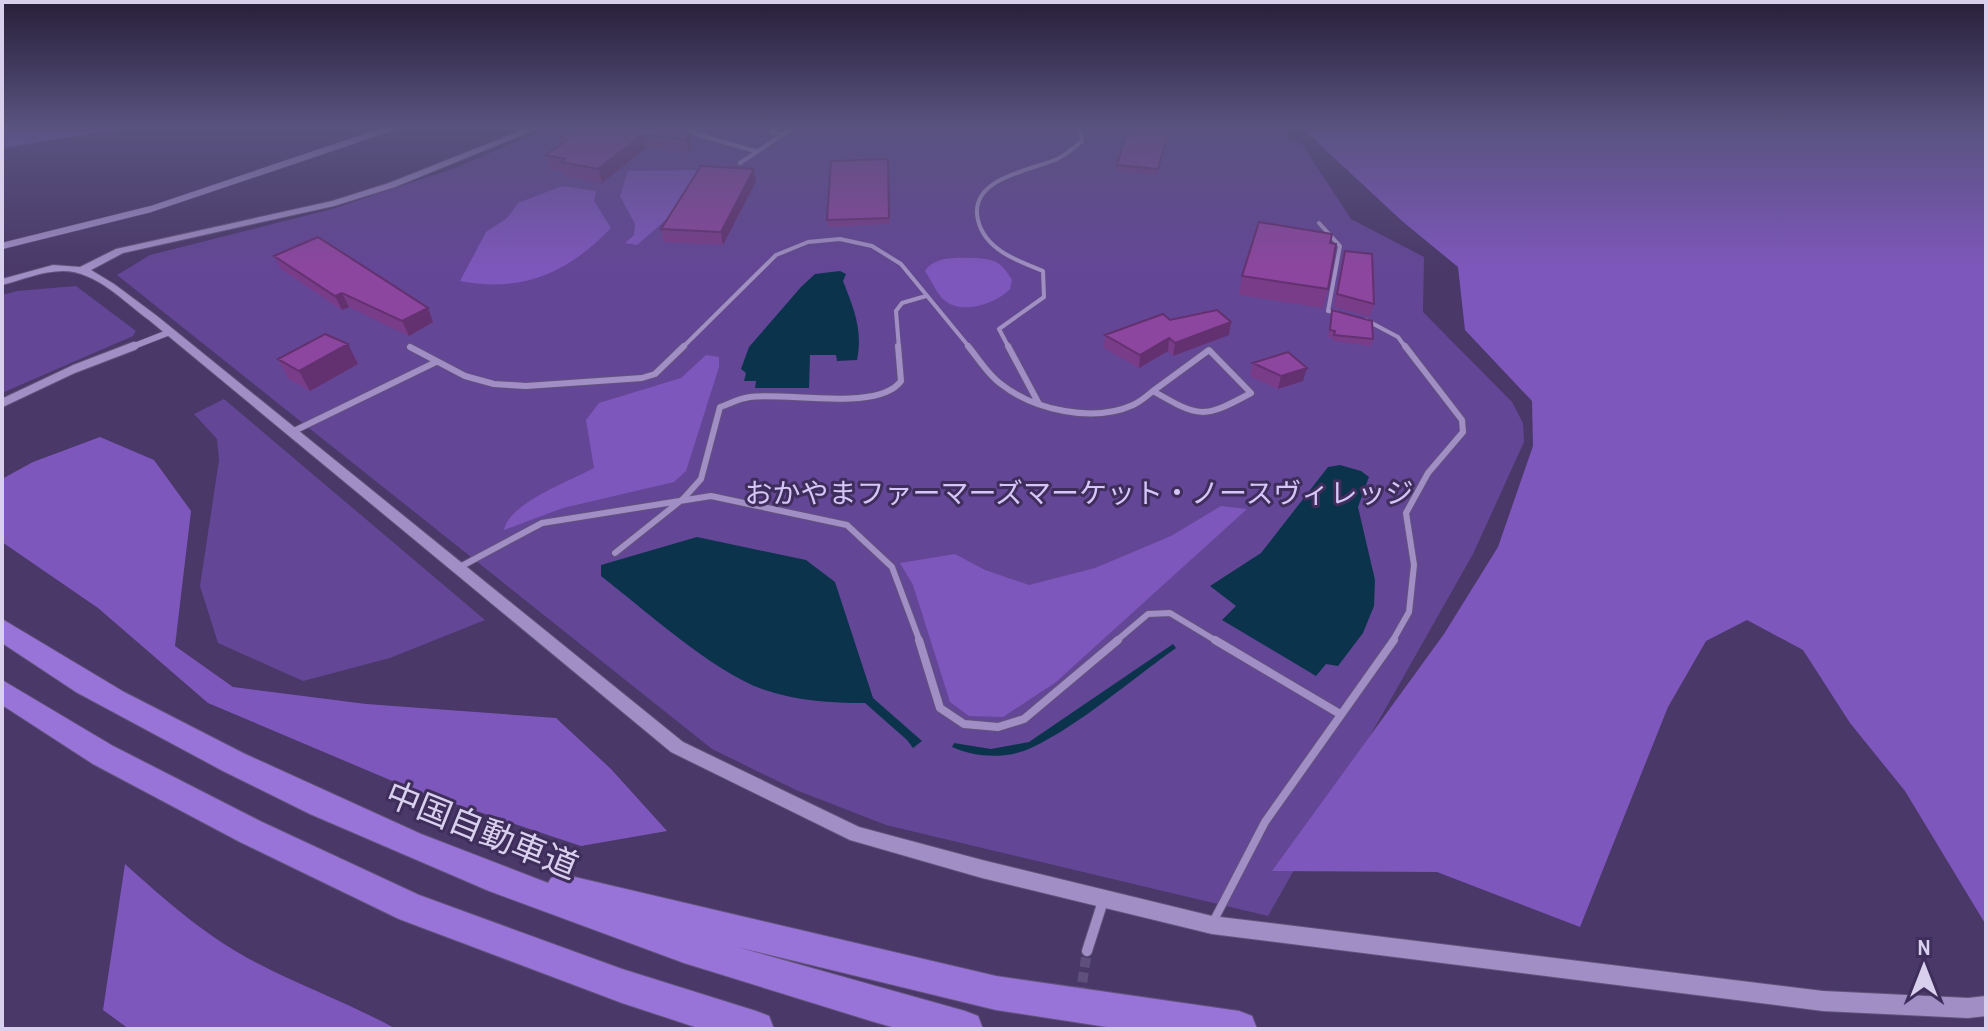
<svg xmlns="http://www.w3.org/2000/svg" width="1988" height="1031" font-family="'Archivo Narrow','Noto Sans JP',sans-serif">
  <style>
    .green { fill: #644696 }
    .forest { fill: #7e57bc }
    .water { fill: #0b344c }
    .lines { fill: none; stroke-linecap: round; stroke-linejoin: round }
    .minor-tunnel { stroke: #5e4f7c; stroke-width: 10; stroke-dasharray: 10 5; stroke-linecap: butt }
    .service-far2-casing { stroke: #62537b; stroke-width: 5 }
    .service-far1-casing { stroke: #62537b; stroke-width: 8 }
    .service-casing { stroke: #62537b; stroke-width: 10 }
    .minor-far2-casing { stroke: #62537b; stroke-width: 7 }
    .minor-far1-casing { stroke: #62537b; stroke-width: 10 }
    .minor-casing { stroke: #62537b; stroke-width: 12 }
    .tertiary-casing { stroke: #62537b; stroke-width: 2 }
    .motorway-casing { stroke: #62537b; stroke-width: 2 }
    .service-far2 { stroke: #a08ec5; stroke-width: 4 }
    .service-far1 { stroke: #a08ec5; stroke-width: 6 }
    .service { stroke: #a08ec5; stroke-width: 8 }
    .minor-far2 { stroke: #a08ec5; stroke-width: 6 }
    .minor-far1 { stroke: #a08ec5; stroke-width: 8 }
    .minor { stroke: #a08ec5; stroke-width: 10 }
    .tertiary { fill: #a08ec5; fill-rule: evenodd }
    .motorway { fill: #9873d8; fill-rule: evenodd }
    .wall { fill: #793c89 }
    .shaded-wall { fill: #63316f }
    .building { fill: #8d469f; stroke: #63316f; stroke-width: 2 }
    .labels { text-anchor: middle; stroke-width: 6; stroke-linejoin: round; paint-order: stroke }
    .park-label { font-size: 28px; fill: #d5c5f8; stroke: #3f2e5c }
    .near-street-label { font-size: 34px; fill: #d8d0ec; stroke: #3f2e5c }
  </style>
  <rect width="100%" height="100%" fill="#493868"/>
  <path class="green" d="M552 126H1288L1287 137 1301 143 1351 219 1424 257 1423 312 1512 402 1523 423 1524 442 1473 554 1268 916 886 825 796 790 712 749 117 275 150 255 332 209 455 168Z
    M76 286 136 331 133 336 2 393V295L17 291Z
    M224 399 485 620 390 658 303 681 218 643 200 586 219 460 217 439 194 414Z"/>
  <path class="forest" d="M2 126H140L2 148Z
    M1300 126H1986V925L1905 791 1850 723 1803 650 1747 620 1706 641 1668 707 1580 927 1437 872 1272 871 1444 634 1498 547 1533 446 1532 401 1465 330 1458 267 1402 221Z
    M702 170 677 210 637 245 625 243 634 235 635 224 620 196 628 171Z
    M562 186 596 191 594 201 611 228C568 273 522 293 460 281L486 232 507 218 518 203Z
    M978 258C997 260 1002 263 1012 280L1010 289C996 304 960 316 943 299 936 292 931 280 925 271 935 255 960 258 978 258Z
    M706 355 719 357V367L686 471 674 482 563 508 504 530C509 503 570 481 594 468L586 420 599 403 681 378Z
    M100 437 154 460 191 511 175 646 233 687 366 704 556 718 611 769 667 831 581 846 416 791 208 703 98 608 2 542V479L33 462Z
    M1221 506 1247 509 1056 682 1003 717 969 716 950 702 913 585 900 563 955 554 985 570 1029 585 1095 568 1171 536Z
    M125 864C166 901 208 938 257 963 303 987 351 1004 396 1029H129L103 1010Z"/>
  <path class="water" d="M840 271 846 274 843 281C854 309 863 330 857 360L837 361 836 355H810L809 388H755L756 381H744L746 373 741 369 749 347 801 287 815 274Z
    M1340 465 1361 471 1369 477 1358 507 1375 580 1374 606 1363 633 1338 666 1326 664 1316 676 1222 620 1236 606 1210 586 1261 553 1328 467Z
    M697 537 806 560 835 582 873 698 922 741 913 748 907 740 865 703C830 703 796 701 762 689 712 671 645 610 601 576V565Z
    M1173 644 1176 648C1132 679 1080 725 1031 748 1007 759 976 758 952 747L954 743 991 749 1029 742Z"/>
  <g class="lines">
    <path class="minor-tunnel" d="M1080 997 1087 951"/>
    <g class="service-far2-casing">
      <path id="service-far2" d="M682 126 696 134 755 151
        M780 126 771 132 782 134
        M740 163 796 126
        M1319 223 1340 246 1328 311 1336 312
        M1366 320 1398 337 1406 348
        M682 348 776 255 808 242 840 239 872 246 901 264 970 348
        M899 348 896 311 902 303 926 296
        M1009 348 999 329 1044 297 1043 271C1018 261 985 250 978 220 968 178 1030 171 1057 159 1066 155 1074 148 1082 141L1079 126"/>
    </g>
    <g class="service-far1-casing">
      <path id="service-far1" d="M968 346C978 358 988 375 1001 384 1034 410 1093 423 1133 405 1140 402 1147 396 1153 391
        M1008 346 1039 404
        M410 347 465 376 494 384 526 386 642 378 655 374 684 346
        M1209 350 1251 393C1203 419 1200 418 1153 391Z
        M292 432 436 362
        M615 553 684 498 701 479 720 407C729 404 740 398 750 397 786 392 879 412 901 381L898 346
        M458 568 542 523 711 496 847 525 892 567 920 642
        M1115 642 1148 614 1170 613 1218 642
        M1392 642 1409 612 1414 565 1406 513 1428 473 1463 432 1462 420 1405 346"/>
    </g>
    <g class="service-casing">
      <path id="service" d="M919 640 940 708 964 724 998 727 1024 719 1118 640
        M1215 640 1340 714
        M1213 922 1265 822 1394 640"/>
    </g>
    <g class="minor-far2-casing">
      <path id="minor-far2" d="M2 246 151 209 397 126
        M129 348 170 332"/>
    </g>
    <g class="minor-far1-casing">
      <path id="minor-far1" d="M2 403 74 369 134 346"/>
    </g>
    <g class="minor-casing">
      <path id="minor" d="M1087 951 1104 898"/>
    </g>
    <g class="tertiary-casing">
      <path id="tertiary" d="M533 126H544L395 187 334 206 123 253 91 270 114 284 157 316 683 742 859 827 982 860 1212 916 1823 991 1968 998 1986 996V1016L1968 1018 1823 1011 1212 934 982 878 850 840 671 752 149 320C124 302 96 271 63 271 42 271 22 280 2 285V279L53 265 80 267 116 249 332 201 389 183Z"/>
    </g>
    <g class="motorway-casing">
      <path id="motorway" d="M2 619 124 692 243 753 421 834 548 883 551 878 562 874 996 976 1239 1011 1252 1016 1257 1029H1120L996 1010 737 947 965 1011 978 1016 983 1029H899L871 1021 684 963 489 891 310 814 223 771 76 692 2 643Z
        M2 680 113 746 262 822 419 895 622 969 756 1011 769 1016 774 1029H701L622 1003 399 919 240 842 93 764 2 705Z"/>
    </g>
    <use href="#service-far2" class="service-far2"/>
    <use href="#service-far1" class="service-far1"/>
    <use href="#service" class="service"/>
    <use href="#minor-far2" class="minor-far2"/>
    <use href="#minor-far1" class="minor-far1"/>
    <use href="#minor" class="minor"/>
    <use href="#tertiary" class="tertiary"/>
    <use href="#motorway" class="motorway"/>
  </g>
  <path class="wall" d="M1134 126H1171L1157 175 1117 171V165L1134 136Z
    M688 128 691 141 689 154 646 148 602 183 565 176 563 172 550 169 546 155 562 144 560 138Z
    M888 159 890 224 828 227 827 220Z
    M756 181 723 245 664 242 661 229Z
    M1330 243 1328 289 1323 308 1239 295 1242 276Z
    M1345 251 1374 304 1370 317 1334 307Z
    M274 256 428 308 433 322 409 336 349 307 342 310 281 269Z
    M1332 310 1373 339 1371 346 1333 341V338L1328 337Z
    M1170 320 1229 335 1173 356 1168 351 1139 368 1104 348 1105 335Z
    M278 359 358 364 310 391 289 379Z
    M1253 363 1303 381 1278 389 1250 376Z"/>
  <path class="shaded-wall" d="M688 128 691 141 689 154 686 140Z
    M643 134 646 148 602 183 598 169Z
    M754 169 756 181 723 245 721 232Z
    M342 293 349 307 342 310 335 296Z
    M428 308 433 322 409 336 402 321Z
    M1231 322 1229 335 1173 356 1175 343Z
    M1169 338 1168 351 1139 368 1140 355Z
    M348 344 358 364 310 391 299 371Z
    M1307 368 1303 381 1278 389 1281 376Z"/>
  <path class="building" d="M577 126H682L688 128 686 140 643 134 598 169 561 162 565 159 546 155 568 139 560 138Z
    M1134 126H1170L1158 169 1117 165 1126 135 1134 136Z
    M888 159 889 218 827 220 831 161Z
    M701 166 754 169 721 232 661 229Z
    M1259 222 1332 234 1330 243 1336 244 1328 289 1242 276Z
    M318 237 428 308 402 321 342 293 335 296 274 256Z
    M1345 251 1372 254 1374 304 1337 294Z
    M1217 310 1231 322 1175 343 1169 338 1140 355 1105 335 1163 314 1170 320Z
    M1332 310 1372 321 1373 339 1334 335 1335 331 1330 330Z
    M325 334 348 344 299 371 278 359Z
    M1288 352 1307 368 1281 376 1253 363Z"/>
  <linearGradient id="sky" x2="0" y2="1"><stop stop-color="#281f39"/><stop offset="0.47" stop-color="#595380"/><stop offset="1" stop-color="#595380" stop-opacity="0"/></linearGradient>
  <rect width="1988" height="270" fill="url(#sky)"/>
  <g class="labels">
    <g class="park-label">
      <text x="1079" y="503">おかやまファーマーズマーケット・ノースヴィレッジ</text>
    </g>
    <g class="near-street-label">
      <text transform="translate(482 830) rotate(22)" y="12">中国自動車道</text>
    </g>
  </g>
  <rect width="1988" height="1031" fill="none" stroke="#d8d0ec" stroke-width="8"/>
  <g transform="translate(1924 967)" stroke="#3f2e5c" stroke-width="6" paint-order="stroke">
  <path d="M0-6L14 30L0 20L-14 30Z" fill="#d8d0ec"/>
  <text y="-12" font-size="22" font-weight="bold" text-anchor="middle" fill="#d8d0ec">N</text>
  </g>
</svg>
